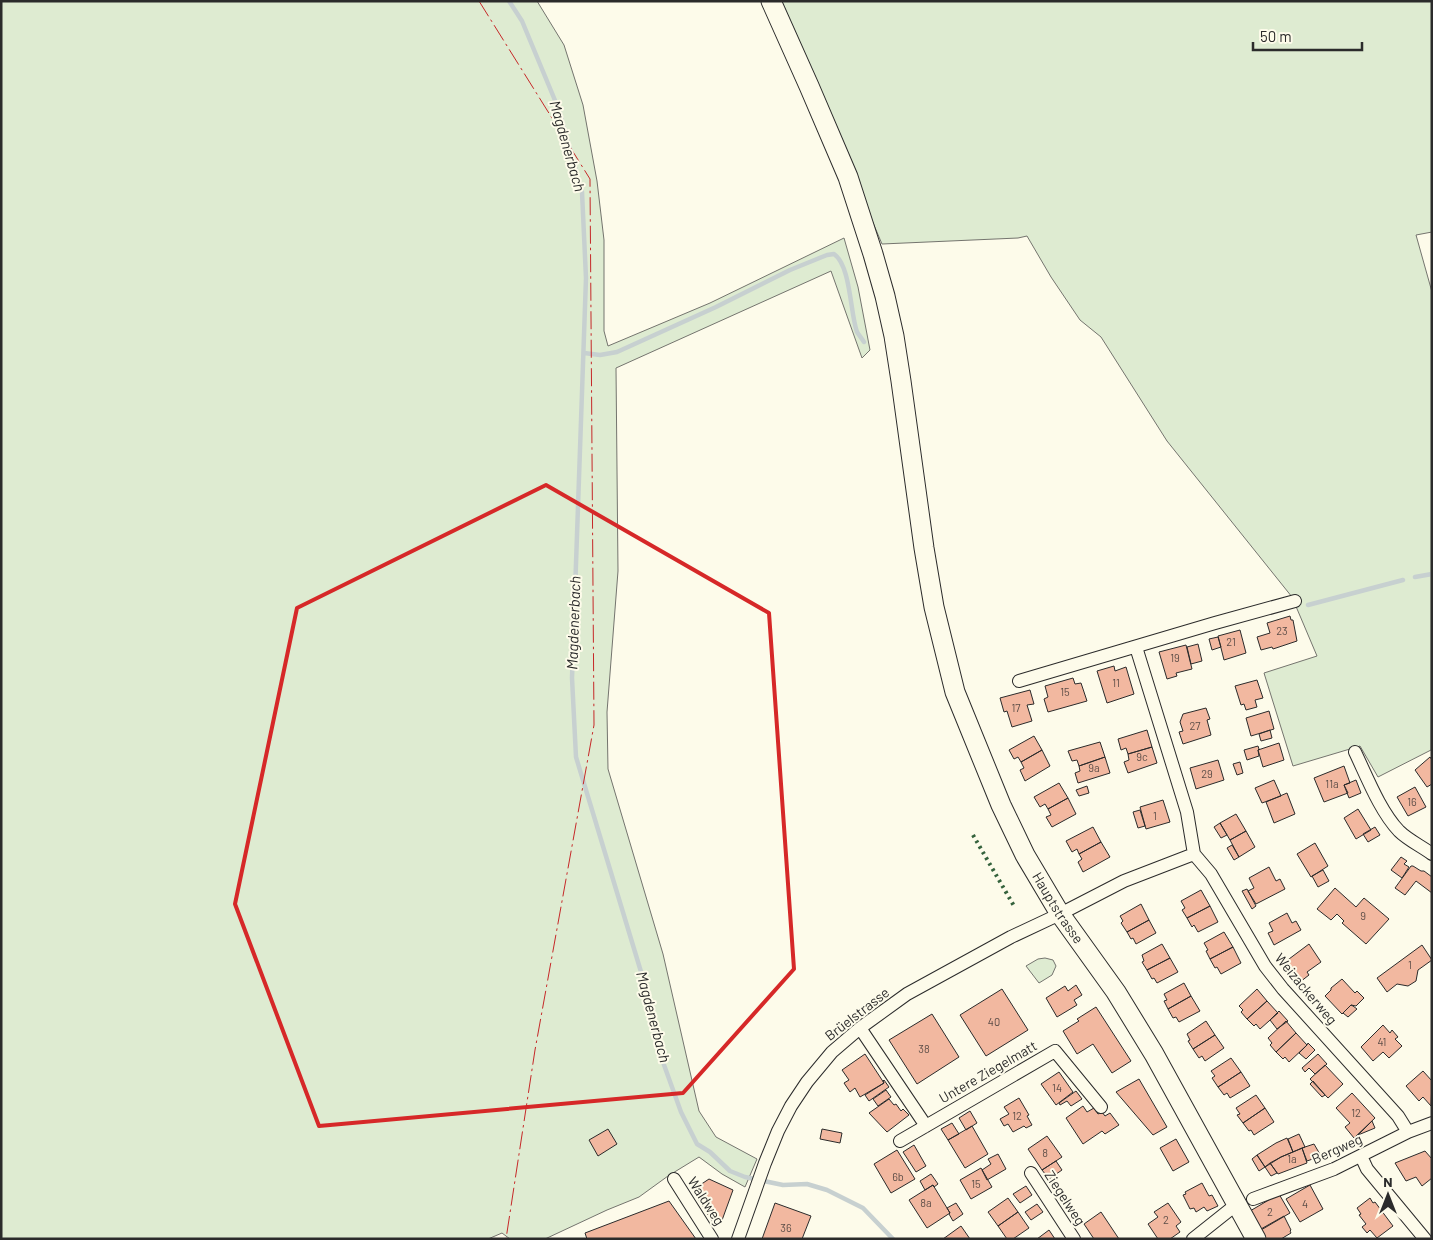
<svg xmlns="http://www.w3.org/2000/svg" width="1433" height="1240" font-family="Barlow,sans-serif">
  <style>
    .green { fill: #deebd1; stroke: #74746e }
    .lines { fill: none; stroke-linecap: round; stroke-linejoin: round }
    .stream { stroke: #c7d0d0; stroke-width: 4.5 }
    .building { fill: #f2b8a0; stroke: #2b2b2b }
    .minor-casing { stroke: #2b2b2b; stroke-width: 14 }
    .secondary-casing { stroke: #2b2b2b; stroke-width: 21 }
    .minor { stroke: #fdfbea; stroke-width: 12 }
    .secondary { stroke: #fdfbea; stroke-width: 19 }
    .hedge { stroke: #34623c; stroke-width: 4; stroke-dasharray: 2.5 4; stroke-linecap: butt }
    .power { stroke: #c62828; stroke-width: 1; stroke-dasharray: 18 4 2.5 4; stroke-linecap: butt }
    .marked { fill: none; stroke: #d62828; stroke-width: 4; stroke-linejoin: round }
    .labels { text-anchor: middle; stroke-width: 4; stroke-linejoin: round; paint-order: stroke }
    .number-label { font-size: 11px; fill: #5d4e48 }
    .street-label { font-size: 14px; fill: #2b2b2b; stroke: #fdfbea }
    .water-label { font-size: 15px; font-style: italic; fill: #2b2b2b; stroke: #fdfbea }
  </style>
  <rect width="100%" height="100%" fill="#fdfbea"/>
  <path class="green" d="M1 1H537L564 45 583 105 597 181 604 240V331L608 346 710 303 844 238 858 287 870 350 862 358 831 271 616 368 618 571 607 712 608 769 663 954 699 1111 716 1137 757 1159 745 1187 722 1174 699 1157 668 1176 639 1197 607 1210 545 1239H510L502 1233 488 1239H1Z
    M779 1H1432V232L1416 235 1432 292 1431 750 1378 777 1360 746 1293 766 1264 673 1317 656 1292 597 1167 441 1101 337 1080 320 1051 277 1027 236 1018 238 882 244Z
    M1045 958 1053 960 1056 966 1052 975 1039 983 1026 966 1038 959Z"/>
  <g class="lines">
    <path class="stream" d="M509 1 522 21 559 110 582 192 586 278 572 678 576 757 645 985 659 1051 681 1112 697 1144 710 1152 730 1171 745 1177 783 1185 807 1184 827 1190 863 1208 893 1239
      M584 353 600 355 617 352 716 307 790 270 827 255 834 254C851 266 850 313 857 332 859 335 862 339 864 342
      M1415 577 1432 574
      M1308 605 1403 580"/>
  </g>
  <path class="building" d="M1290 616 1291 620H1293L1297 641 1273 649 1272 647 1261 650 1257 637 1270 633 1267 623Z
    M1240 630 1246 653 1224 660 1218 636Z
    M1218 637 1221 647 1212 650 1209 639Z
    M1198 644 1202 661 1191 664 1187 647Z
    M1186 645 1192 669 1176 673 1177 676 1167 679 1159 652Z
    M1114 666 1115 671 1126 667 1134 694 1107 703 1097 671Z
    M1073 678 1075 684 1081 683 1087 701 1048 712 1044 699 1048 697 1045 686Z
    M1257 680 1263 698 1255 700 1257 707 1246 710 1244 704 1241 705 1235 686Z
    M1030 690 1034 704 1027 705 1032 721 1012 727 1007 711 1004 712 1000 698Z
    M1206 708 1210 719 1207 720 1211 735 1183 744 1179 732 1183 731 1180 722 1183 714Z
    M1269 711 1274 729 1251 736 1246 718Z
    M1147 730 1152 747 1128 754 1126 748 1121 750 1118 739Z
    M1270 730 1272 738 1261 741 1259 734Z
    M1034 736 1042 750 1021 762 1018 757 1014 759 1009 750Z
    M1100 742 1105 757 1079 766 1077 760 1072 761 1068 751Z
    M1279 743 1284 760 1263 767 1258 750Z
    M1258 746 1259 749 1258 750 1259 756 1247 760 1244 750Z
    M1152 747 1157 763 1128 773 1124 762 1129 760 1128 754Z
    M1042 750 1050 766 1025 781 1020 770 1024 768 1021 762Z
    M1105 757 1110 773 1078 783 1075 773 1080 771 1079 766Z
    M1430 757 1432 760V784L1427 787 1415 770Z
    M1218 760 1224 780 1196 789 1190 768Z
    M1240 762 1243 773 1237 775 1233 764Z
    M1344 766 1350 783 1344 785 1348 793 1324 802 1314 778Z
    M1274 780 1281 796 1262 803 1255 788Z
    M1356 780 1361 793 1349 798 1344 785Z
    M1059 783 1068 798 1048 809 1045 804 1040 807 1034 797Z
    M1087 786 1089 793 1079 796 1076 790Z
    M1415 787 1426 807 1408 816 1397 797Z
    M1287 793 1295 814 1274 823 1266 802Z
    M1068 798 1076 814 1052 827 1046 817 1051 815 1048 809Z
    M1163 800 1170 822 1146 829 1140 807Z
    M1358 809 1371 830 1356 839 1344 818Z
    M1140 810 1145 826 1138 828 1133 812Z
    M1236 814 1246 831 1230 840 1220 823Z
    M1220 823 1227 835 1221 838 1214 827Z
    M1093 827 1101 842 1079 854 1077 849 1072 852 1066 841Z
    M1375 827 1380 835 1368 842 1363 834Z
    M1246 831 1255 847 1239 857 1230 840Z
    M1101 842 1110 857 1083 872 1078 862 1082 859 1079 854Z
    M1315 843 1328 866 1311 877 1297 854Z
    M1232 845 1239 857 1234 860 1227 848Z
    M1401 857 1407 861 1404 864 1409 867 1402 878 1391 870Z
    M1411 866H1413L1421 871H1424L1432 877V893L1416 881 1405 895 1395 888Z
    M1269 867 1276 881 1280 879 1285 889 1256 904 1248 891 1254 888 1249 878Z
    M1323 870 1329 881 1318 887 1312 876Z
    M1335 888 1356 907 1364 898 1389 919 1366 944 1342 923 1344 921 1337 914 1331 920 1317 909Z
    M1247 889 1256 906 1252 909 1242 891Z
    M1201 890 1210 906 1187 918 1182 910 1185 908 1181 901Z
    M1141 904 1149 920 1127 932 1121 923 1123 921 1120 916Z
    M1210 906 1218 922 1198 932 1194 925 1192 927 1187 918Z
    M1287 913 1292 923 1296 921 1301 930 1274 945 1268 933 1273 931 1269 923Z
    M1149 920 1156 933 1136 944 1133 938 1131 939 1127 932Z
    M1224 932 1233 947 1210 959 1206 951 1208 950 1204 943Z
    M1162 944 1170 958 1147 970 1142 962 1144 961 1142 955Z
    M1309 944 1321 962 1307 972 1309 975 1300 982 1285 962Z
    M1422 945 1432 960 1418 970 1416 981 1408 986 1397 984 1387 992 1377 978Z
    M1233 947 1241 963 1221 974 1217 967 1215 968 1210 959Z
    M1170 958 1178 972 1157 983 1154 978 1152 979 1147 970Z
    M1342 979 1355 993 1357 991 1364 998 1356 1006 1351 1005 1342 1014 1325 996 1331 990V988Z
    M1184 983 1191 996 1168 1009 1164 1001 1167 1000 1164 994Z
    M1076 985 1082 995 1074 1000 1077 1005 1057 1017 1046 998 1065 986 1068 991Z
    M1002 989 1028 1030 986 1056 960 1015Z
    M1257 989 1267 1001 1247 1019 1241 1012 1243 1010 1239 1006Z
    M1191 996 1200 1011 1179 1022 1176 1017 1173 1018 1168 1009Z
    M1267 1001 1278 1013 1260 1029 1256 1024 1254 1026 1247 1019Z
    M1351 1005 1353 1006 1357 1009 1348 1017 1343 1013Z
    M1096 1007 1131 1061 1112 1073 1093 1044 1077 1054 1063 1031 1079 1021 1077 1019Z
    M1279 1011 1288 1021 1277 1029 1270 1020Z
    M932 1014 959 1057 917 1084 889 1040Z
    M1206 1021 1215 1035 1193 1049 1188 1041 1190 1040 1187 1034Z
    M1286 1021 1296 1033 1276 1052 1270 1045 1272 1043 1268 1038Z
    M1383 1025 1390 1033 1392 1030 1398 1037 1395 1039 1402 1046 1389 1058 1383 1052 1373 1061 1361 1047Z
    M1296 1033 1307 1045 1289 1062 1285 1057 1283 1059 1276 1052Z
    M1215 1035 1224 1048 1205 1061 1202 1056 1199 1058 1193 1049Z
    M1308 1043 1315 1050 1306 1059 1299 1053 1307 1045Z
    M865 1054 884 1083 860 1097 855 1088 850 1092 844 1083 849 1080 842 1070Z
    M1318 1054 1327 1064 1315 1074 1309 1068 1305 1072 1302 1068Z
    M1231 1058 1241 1072 1218 1087 1212 1078 1215 1076 1211 1071Z
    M1325 1065 1343 1084 1328 1098 1310 1079Z
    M1423 1071 1432 1081 1431 1106 1423 1097 1419 1101 1406 1086Z
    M1059 1072 1073 1092 1056 1105 1041 1084Z
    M1241 1072 1250 1086 1230 1098 1227 1093 1224 1095 1218 1087Z
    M1139 1079 1167 1127 1153 1135 1116 1092Z
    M884 1080 889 1087 869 1101 865 1095 884 1083 883 1081Z
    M1313 1081 1325 1095 1322 1097 1310 1084Z
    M886 1090 891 1097 878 1106 873 1099Z
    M1076 1091 1082 1099 1071 1106 1067 1101 1060 1105 1059 1103Z
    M1352 1093 1375 1118 1354 1138 1345 1127 1350 1123 1336 1108Z
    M1256 1095 1265 1108 1243 1123 1237 1115 1240 1114 1236 1108Z
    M1019 1098 1029 1115 1027 1116 1032 1125 1026 1128 1024 1126 1013 1132 1008 1124 1004 1126 1000 1119 1009 1114 1004 1107Z
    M889 1099 894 1105 896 1104 901 1111 903 1109 909 1115 887 1132 869 1113Z
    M1083 1106 1087 1112 1094 1108 1098 1114 1102 1112 1105 1116 1110 1113 1119 1125 1105 1134 1102 1131 1083 1144 1066 1118Z
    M1265 1108 1274 1122 1254 1135 1251 1130 1249 1131 1243 1123Z
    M970 1111 977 1123 966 1130 959 1118Z
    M1372 1121 1375 1128 1358 1135Z
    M952 1123 959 1134 948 1140 941 1129Z
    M972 1126 988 1154 965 1168 948 1140Z
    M608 1129 617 1144 598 1156 589 1140Z
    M822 1129 842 1133 840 1143 820 1139Z
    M1299 1134 1305 1147 1293 1152 1288 1139Z
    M1047 1136 1062 1157 1042 1170 1028 1149Z
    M1287 1138 1293 1152 1281 1157 1265 1167 1257 1155 1276 1143Z
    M1176 1139 1189 1162 1173 1171 1160 1148Z
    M1314 1144 1321 1156 1307 1161 1302 1148Z
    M914 1145 926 1166 916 1172 903 1152Z
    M1302 1148 1307 1163 1278 1174 1270 1163 1281 1157Z
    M897 1150 915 1179 891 1193 874 1164Z
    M1425 1151 1432 1159V1178L1422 1186 1416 1177 1406 1181 1395 1163Z
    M998 1154 1006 1169 987 1180 982 1170 991 1164 988 1159Z
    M1257 1155 1265 1167 1259 1171 1252 1159Z
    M1056 1161 1062 1170 1049 1179 1042 1170Z
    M1270 1163 1277 1173 1271 1176 1265 1167Z
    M981 1168 992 1187 971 1199 960 1180Z
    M931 1174 938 1184 934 1187 933 1185 925 1190 920 1181Z
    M709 1179 733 1190 721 1223 717 1222 714 1224 697 1197 699 1196 694 1189Z
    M1202 1183 1209 1196 1212 1195 1218 1206 1207 1211 1204 1207 1196 1212 1194 1208 1190 1209 1183 1195 1186 1194 1185 1192Z
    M933 1185 950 1213 927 1228 909 1200Z
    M1310 1185 1323 1209 1300 1222 1286 1199Z
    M1026 1186 1032 1195 1020 1203 1013 1194Z
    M1279 1194 1290 1213 1261 1230 1250 1211Z
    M1008 1198 1018 1212 998 1226 988 1212Z
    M1370 1198 1373 1203 1375 1202 1393 1226 1377 1238 1370 1230 1367 1233 1362 1227 1366 1224 1359 1215 1361 1214 1357 1208Z
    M669 1201 696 1239H587L585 1233Z
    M775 1203 811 1216 802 1239H762Z
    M956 1203 963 1214 953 1221 949 1214 950 1213 947 1208Z
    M1168 1203 1181 1222 1176 1226 1180 1232 1170 1239H1158L1148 1224 1158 1217 1154 1212Z
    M1037 1204 1043 1212 1031 1220 1025 1212Z
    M1018 1212 1029 1228 1013 1239H1007L998 1226Z
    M1101 1212 1119 1239H1094L1084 1224Z
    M1284 1216 1291 1230 1290 1231 1291 1233 1281 1239H1266L1261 1229Z
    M961 1226 970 1239H943Z
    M1049 1230 1055 1239H1037Z"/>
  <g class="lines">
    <g class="minor-casing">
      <path id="minor" d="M1136 647 1187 812 1194 854 1211 874 1265 966 1283 989 1398 1116 1408 1132
        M1019 681 1215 623 1295 601
        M1355 752C1367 777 1380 811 1399 831 1408 840 1421 846 1432 854
        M860 1028 926 1126
        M900 1141 1055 1051 1101 1107
        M1361 1156 1367 1169 1425 1239
        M1031 1173 1074 1239
        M674 1179 712 1239
        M1253 1199 1334 1169 1408 1132 1432 1123
        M738 1239 765 1163 778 1131 791 1106 807 1082 832 1052 860 1028 907 994 1011 937 1060 914 1124 881 1194 854
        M1193 1239 1237 1204"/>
    </g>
    <g class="secondary-casing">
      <g id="secondary">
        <path id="s1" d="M771 1 809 86 848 177 873 254 885 296 894 336 901 381 924 548 934 607 955 692 1001 805 1025 855 1060 914 1116 992 1154 1054 1256 1239"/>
      </g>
    </g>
    <use href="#minor" class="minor"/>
    <use href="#secondary" class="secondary"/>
    <path class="hedge" d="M973 835 1014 906"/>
    <path class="power" d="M479 1 590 179 594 725 535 1050 506 1239"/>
  </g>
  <path class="marked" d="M546 485 769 613 794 969 683 1093 319 1126 235 904 297 608Z"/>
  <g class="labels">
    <g class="number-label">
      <text x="1282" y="635">23</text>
      <text x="1231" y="646">21</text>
      <text x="1175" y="662">19</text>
      <text x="1116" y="687">11</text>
      <text x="1065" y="696">15</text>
      <text x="1016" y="712">17</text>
      <text x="1195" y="730">27</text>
      <text x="1142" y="761">9c</text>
      <text x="1094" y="772">9a</text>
      <text x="1207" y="778">29</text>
      <text x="1332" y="788">11a</text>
      <text x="1412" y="806">16</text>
      <text x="1155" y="820">1</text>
      <text x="1363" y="920">9</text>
      <text x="1410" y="969">1</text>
      <text x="994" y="1026">40</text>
      <text x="1382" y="1046">41</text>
      <text x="924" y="1053">38</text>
      <text x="1057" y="1092">14</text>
      <text x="1356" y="1117">12</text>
      <text x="1017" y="1120">12</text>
      <text x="1045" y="1157">8</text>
      <text x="1292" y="1163">1a</text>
      <text x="898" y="1181">6b</text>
      <text x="976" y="1188">15</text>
      <text x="926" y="1207">8a</text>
      <text x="1305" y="1208">4</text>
      <text x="1270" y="1216">2</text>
      <text x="1166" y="1224">2</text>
      <text x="786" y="1232">36</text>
    </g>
    <g class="street-label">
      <text dy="5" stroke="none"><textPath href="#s1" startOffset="959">Hauptstrasse</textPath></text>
      <text transform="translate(1306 989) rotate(50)" y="5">Weizackerweg</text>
      <text transform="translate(857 1014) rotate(-38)" y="5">Brüelstrasse</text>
      <text transform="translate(988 1072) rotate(-30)" y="5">Untere Ziegelmatt</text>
      <text transform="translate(1337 1149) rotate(-24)" y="5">Bergweg</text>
      <text transform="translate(1065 1198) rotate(57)" y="5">Ziegelweg</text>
      <text transform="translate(706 1201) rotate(57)" y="5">Waldweg</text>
    </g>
    <g class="water-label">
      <text transform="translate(567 146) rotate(74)" y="5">Magdenerbach</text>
      <text transform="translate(574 623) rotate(-88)" y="5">Magdenerbach</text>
      <text transform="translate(653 1017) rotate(75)" y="5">Magdenerbach</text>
    </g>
  </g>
  <rect width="1433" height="1240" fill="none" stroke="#2b2b2b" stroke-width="5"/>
  <g transform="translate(1388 1195)" stroke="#fdfbea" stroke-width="4" paint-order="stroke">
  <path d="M0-4L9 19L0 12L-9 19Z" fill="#2b2b2b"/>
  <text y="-8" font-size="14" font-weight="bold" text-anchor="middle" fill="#2b2b2b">N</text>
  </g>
  <path d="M1253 42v8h109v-8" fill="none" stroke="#2b2b2b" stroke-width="2.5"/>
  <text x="1260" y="42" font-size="15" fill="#2b2b2b" stroke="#fdfbea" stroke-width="4" paint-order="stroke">50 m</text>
</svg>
